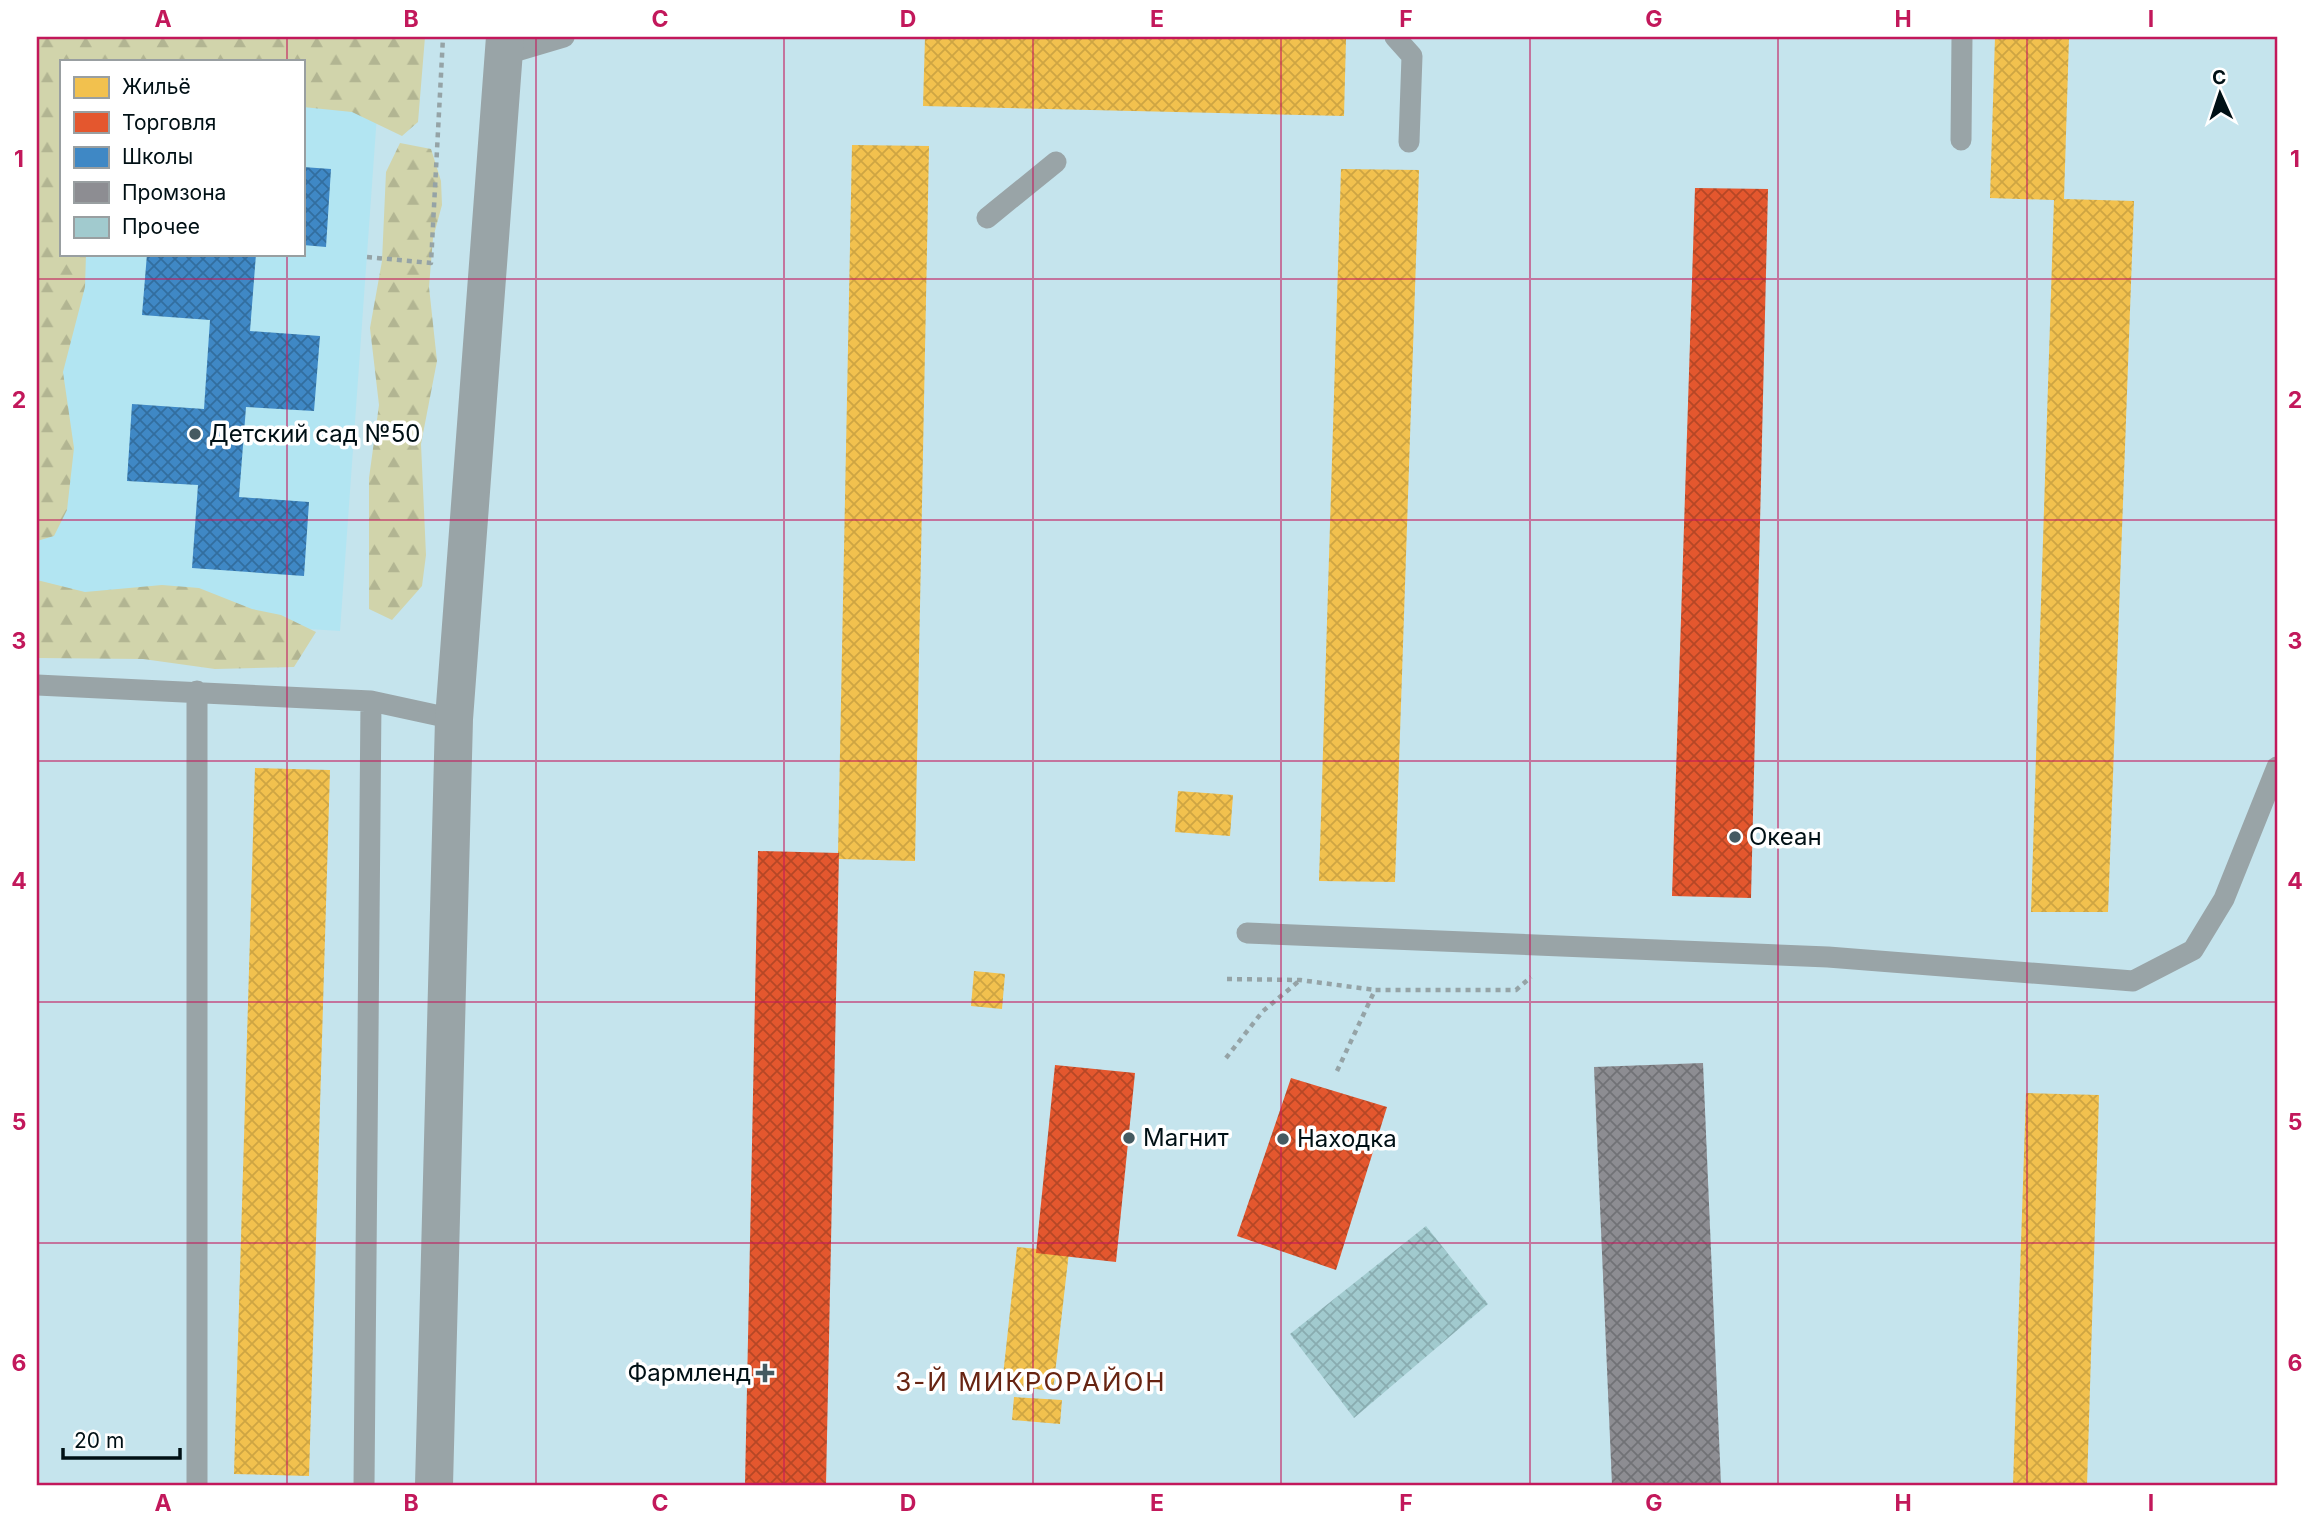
<svg xmlns="http://www.w3.org/2000/svg" width="2314" height="1522" font-family="Inter,sans-serif">
  <style>
    .built { fill: #b2e5f2; fill-rule: evenodd }
    .forest { fill: url(#forest-firs) }
    .homes { fill: url(#homes-cross-hatch) }
    .shops { fill: url(#shops-cross-hatch) }
    .schools { fill: url(#schools-cross-hatch) }
    .industry { fill: url(#industry-cross-hatch) }
    .building { fill: url(#building-cross-hatch) }
    .lines { fill: none; stroke-linecap: round; stroke-linejoin: round }
    .path { stroke: #95a3a6; stroke-width: 4.5; stroke-dasharray: 5 5; stroke-linecap: butt }
    .lane { stroke: #99a4a7; stroke-width: 21 }
    .street { stroke: #99a4a7; stroke-width: 38 }
    .grid { fill: none; stroke: #c2185b; stroke-width: 2; stroke-opacity: 0.55 }
    .poi-dot { fill: #455a61; stroke: #fff; stroke-width: 2.5 }
    .labels { text-anchor: middle; stroke-width: 7; stroke-linejoin: round; paint-order: stroke }
    .poi-label { font-size: 24px; fill: #001015; stroke: #fff; text-anchor: start }
    .neighbourhood-label { font-size: 26px; letter-spacing: 2px; fill: #672412; stroke: #fff }
    .neatline { fill: none; stroke: #c2185b; stroke-width: 2.5 }
    .grid-label { font-size: 23px; text-anchor: middle; font-weight: bold; fill: #c2185b }
  </style>
  <defs>
    <pattern id="forest-firs" width="22" height="20" patternUnits="userSpaceOnUse" patternTransform="scale(1.75)"><rect width="22" height="20" fill="#d1d4ab"/><path d="M5 1l3.5 6h-7zM16 11l3.5 6h-7z" fill="#b2b592"/></pattern>
    <pattern id="homes-cross-hatch" width="8" height="8" patternUnits="userSpaceOnUse" patternTransform="scale(1.75)"><rect width="8" height="8" fill="#f2c14e"/><path d="M0 0l8 8M0 8l8-8" fill="none" stroke="#cea543"/></pattern>
    <pattern id="shops-cross-hatch" width="8" height="8" patternUnits="userSpaceOnUse" patternTransform="scale(1.75)"><rect width="8" height="8" fill="#e4572e"/><path d="M0 0l8 8M0 8l8-8" fill="none" stroke="#b64726"/></pattern>
    <pattern id="schools-cross-hatch" width="8" height="8" patternUnits="userSpaceOnUse" patternTransform="scale(1.75)"><rect width="8" height="8" fill="#3f88c5"/><path d="M0 0l8 8M0 8l8-8" fill="none" stroke="#326e9f"/></pattern>
    <pattern id="industry-cross-hatch" width="8" height="8" patternUnits="userSpaceOnUse" patternTransform="scale(1.75)"><rect width="8" height="8" fill="#8d8d92"/><path d="M0 0l8 8M0 8l8-8" fill="none" stroke="#717276"/></pattern>
    <pattern id="building-cross-hatch" width="8" height="8" patternUnits="userSpaceOnUse" patternTransform="scale(1.75)"><rect width="8" height="8" fill="#a1cace"/><path d="M0 0l8 8M0 8l8-8" fill="none" stroke="#89acb0"/></pattern>
  </defs>
  <rect width="100%" height="100%" fill="#c5e4ed"/>
  <path class="built" d="M37 37 381 59 340 631 37 612ZM61 61H303V254H61Z"/>
  <path class="forest" d="M37 37H425L418 122 402 136 352 112 303 107V61H61V254H86L85 287 63 372 74 448 67 510 54 536 37 541Z
    M400 143 431 149 441 181 442 205 433 238 429 287 437 361 421 444 426 555 422 586 392 620 369 609V478L379 405 370 328 382 261 386 172Z
    M37 580 85 592 162 585 199 588 252 609 281 615 316 632 294 667 215 669 143 659 37 658Z"/>
  <path class="homes" d="M925 37 1346 39 1344 116 923 106Z
    M1995 37H2069L2064 199 2134 201 2108 912H2031L2054 200 1990 198Z
    M852 145 929 146 915 861 839 859 838 853Z
    M1341 169 1419 170 1395 882 1319 881Z
    M255 768 330 770 309 1476 234 1474Z
    M1178 791 1233 795 1230 836 1175 832Z
    M974 971 1005 974 1002 1009 971 1006Z
    M2026 1093 2099 1095 2087 1485H2013Z
    M1017 1247 1069 1252 1053 1391 1002 1385Z
    M1014 1397 1062 1400 1060 1424 1012 1420Z"/>
  <path class="shops" d="M1695 188 1768 189 1751 898 1672 896Z
    M758 851 839 853 826 1485H745Z
    M1055 1065 1135 1073 1116 1262 1036 1253Z
    M1291 1078 1387 1107 1336 1270 1237 1236Z"/>
  <path class="schools" d="M303 167 331 169 326 247 303 245Z
    M147 254H256L250 331 320 336 314 411 246 407 239 497 309 502 304 576 192 568 198 485 127 481 132 404 204 409 210 320 142 315Z"/>
  <path class="industry" d="M1703 1063 1721 1485H1612L1594 1067Z"/>
  <path class="building" d="M1426 1226 1488 1304 1354 1418 1290 1334Z"/>
  <g class="lines">
    <path class="path" d="M367 257 431 263 443 37
      M1227 979 1300 980 1375 990
      M1226 1058 1263 1011 1299 981
      M1337 1071 1375 990H1516L1531 977"/>
    <path class="lane" d="M1395 37 1412 56 1409 142
      M503 55 564 37
      M1961 140 1962 37
      M987 218 1056 162
      M37 685 371 701 454 719
      M197 691V1485
      M1247 933 1828 957 2133 981 2193 950 2224 899 2277 767
      M364 1485 371 701"/>
    <path class="street" d="M434 1485 454 719 505 37"/>
  </g>
  <path class="grid" d="M287 37V61M536 37V1485M784 37V1485M1033 37V1485M1281 37V1485M1530 37V1485M1778 37V1485M2027 37V1485M287 254V1485M37 279H2277M37 520H2277M37 761H2277M37 1002H2277M37 1243H2277"/>
  <g class="poi-dot">
    <circle cx="195" cy="434" r="7"/>
    <circle cx="1735" cy="837" r="7"/>
    <circle cx="1129" cy="1138" r="7"/>
    <circle cx="1283" cy="1139" r="7"/>
    <path d="M761.5 1362.5h7v7h7v7h-7v7h-7v-7h-7v-7h7z"/>
  </g>
  <g class="labels">
    <g class="poi-label">
      <text x="209" y="442">Детский сад №50</text>
      <text x="1749" y="845">Океан</text>
      <text x="1143" y="1146">Магнит</text>
      <text x="1297" y="1147">Находка</text>
      <text x="751" y="1381" text-anchor="end">Фармленд</text>
    </g>
    <g class="neighbourhood-label">
      <text x="1031" y="1391">3-Й МИКРОРАЙОН</text>
    </g>
  </g>
  <rect width="2314" height="1522" fill="none" stroke="#ffffff" stroke-width="77"/>
  <rect x="60" y="60" width="245" height="196" fill="#ffffff" stroke="#999fa1" stroke-width="2"/>
  <rect x="74" y="77" width="35" height="21" fill="#f2c14e" stroke="#999fa1" stroke-width="2"/>
  <text x="122" y="94" font-size="21" fill="#001015">Жильё</text>
  <rect x="74" y="112" width="35" height="21" fill="#e4572e" stroke="#999fa1" stroke-width="2"/>
  <text x="122" y="130" font-size="21" fill="#001015">Торговля</text>
  <rect x="74" y="147" width="35" height="21" fill="#3f88c5" stroke="#999fa1" stroke-width="2"/>
  <text x="122" y="164" font-size="21" fill="#001015">Школы</text>
  <rect x="74" y="182" width="35" height="21" fill="#8d8d92" stroke="#999fa1" stroke-width="2"/>
  <text x="122" y="200" font-size="21" fill="#001015">Промзона</text>
  <rect x="74" y="217" width="35" height="21" fill="#a1cace" stroke="#999fa1" stroke-width="2"/>
  <text x="122" y="234" font-size="21" fill="#001015">Прочее</text>
  <g transform="translate(2220 94) rotate(357)" stroke="#ffffff" stroke-width="5" paint-order="stroke">
  <path d="M0-5L12 26L0 18L-12 26Z" fill="#001015"/>
  <text y="-10" font-size="19" font-weight="bold" text-anchor="middle" fill="#001015">С</text>
  </g>
  <path d="M63 1448v10h117v-10" fill="none" stroke="#001015" stroke-width="3.5"/>
  <text x="74" y="1448" font-size="21" fill="#001015" stroke="#ffffff" stroke-width="5" paint-order="stroke">20 m</text>
  <rect x="38" y="38" width="2238" height="1446" class="neatline"/>
  <g class="grid-label">
    <text x="163" y="27">A</text>
    <text x="411" y="27">B</text>
    <text x="660" y="27">C</text>
    <text x="908" y="27">D</text>
    <text x="1157" y="27">E</text>
    <text x="1406" y="27">F</text>
    <text x="1654" y="27">G</text>
    <text x="1903" y="27">H</text>
    <text x="2151" y="27">I</text>
    <text x="19" y="167">1</text>
    <text x="2295" y="167">1</text>
    <text x="19" y="408">2</text>
    <text x="2295" y="408">2</text>
    <text x="19" y="649">3</text>
    <text x="2295" y="649">3</text>
    <text x="19" y="889">4</text>
    <text x="2295" y="889">4</text>
    <text x="19" y="1130">5</text>
    <text x="2295" y="1130">5</text>
    <text x="19" y="1371">6</text>
    <text x="2295" y="1371">6</text>
    <text x="163" y="1511">A</text>
    <text x="411" y="1511">B</text>
    <text x="660" y="1511">C</text>
    <text x="908" y="1511">D</text>
    <text x="1157" y="1511">E</text>
    <text x="1406" y="1511">F</text>
    <text x="1654" y="1511">G</text>
    <text x="1903" y="1511">H</text>
    <text x="2151" y="1511">I</text>
  </g>
</svg>
